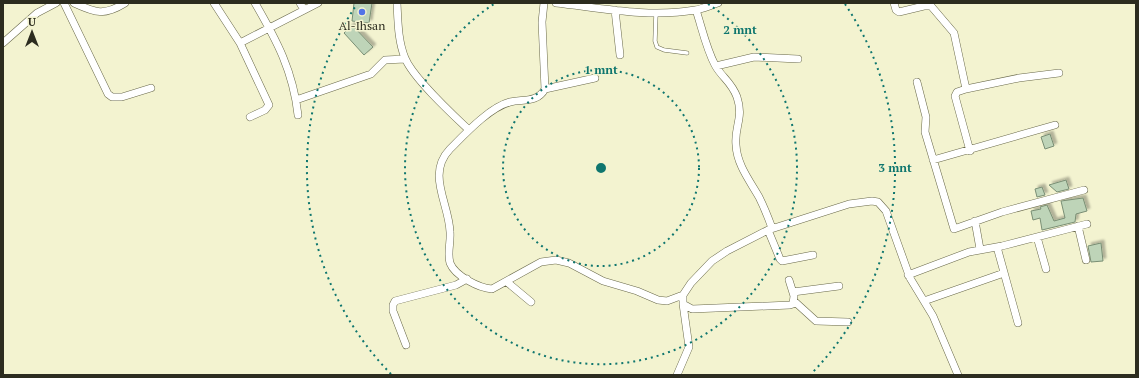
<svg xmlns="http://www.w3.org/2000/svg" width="1139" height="378" font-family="'PT Serif',serif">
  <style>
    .building { fill: #bed4b8; stroke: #798e74; filter: url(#shadow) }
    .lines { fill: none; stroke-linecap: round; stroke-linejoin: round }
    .lane-casing { stroke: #69694a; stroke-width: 4.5 }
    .street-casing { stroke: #69694a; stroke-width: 8 }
    .lane { stroke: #fff; stroke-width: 3.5 }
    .street { stroke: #fff; stroke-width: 7 }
    .ring { fill: none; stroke: #0f766e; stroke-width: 2; stroke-dasharray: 2 4 }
    .poi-dot { fill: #5173e7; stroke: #f3f3d0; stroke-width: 1.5 }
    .labels { text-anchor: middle; stroke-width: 3; stroke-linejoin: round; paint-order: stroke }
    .poi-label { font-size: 12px; fill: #2c2c1f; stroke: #f3f3d0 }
    .centre { fill: #0f766e; stroke: #f3f3d0; stroke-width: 2 }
    .ring-label { font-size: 12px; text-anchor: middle; font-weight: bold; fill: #0f766e; stroke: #f3f3d0; stroke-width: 3; stroke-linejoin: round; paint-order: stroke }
  </style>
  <defs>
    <filter id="shadow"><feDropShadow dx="3" dy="-3" stdDeviation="1" flood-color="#0004"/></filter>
  </defs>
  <rect width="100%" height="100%" fill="#f3f3d0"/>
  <path class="building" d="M354 3H372L369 23 352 21Z
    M352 25 373 47 364 55 344 33Z
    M1050 134 1054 146 1045 149 1041 137Z
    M1066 180 1069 189 1057 192 1049 185Z
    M1042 187 1045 195 1037 197 1035 189Z
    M1083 198 1087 211 1076 214 1075 222 1042 230 1040 218 1033 220 1031 211 1041 209 1040 207 1047 205 1054 221 1065 218 1061 201Z
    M1101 243 1103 261 1091 262 1088 246Z"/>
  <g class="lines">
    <g class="lane-casing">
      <path id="lane" d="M656 13 655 41 657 47 664 50 687 53"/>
    </g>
    <g class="street-casing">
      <path id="street" d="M64 3 108 94 112 97H122L151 88
        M74 3C96 13 104 16 125 3
        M214 3 240 43 318 3
        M255 3C277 41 293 71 298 115
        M300 3 304 10
        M397 3C398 22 398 41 405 58 413 78 452 114 469 130
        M544 3 542 22 545 89C537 103 524 99 510 102 490 107 465 134 450 149 426 174 449 203 450 232 451 242 447 253 450 263 455 276 479 288 492 289L541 262 556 260 569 263 603 281 637 291 658 300 667 301 683 295 691 283 712 261 727 251 768 230 849 204 872 201 878 202 886 211 910 278 933 316 958 375
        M556 3C601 8 649 18 695 10 703 9 711 5 718 3
        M894 3 896 10 899 12 924 6H931L954 33 966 89 957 92 955 96 970 151
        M615 10 620 55
        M696 10C702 28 706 48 715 65 722 78 731 81 737 97 744 118 734 127 736 145 737 165 750 181 759 197 764 207 768 217 772 228
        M3 43 37 13 56 3
        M240 43 269 105 265 110 250 117
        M716 66 754 57 798 59
        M917 82 926 117 925 132 954 229 1002 212 1084 190
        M545 89 595 78
        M966 89 1019 78 1059 73
        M296 100 371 74 385 60 405 59
        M933 160 1055 125
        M975 221 980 249
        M1078 226 1086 260
        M768 230 780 259 782 261 813 255
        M1037 237 1046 269
        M997 247 1018 323
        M908 275 969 252 1002 246 1087 224
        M507 282 531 302
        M793 292 839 286
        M683 295V304L692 309 790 305 793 304 794 296 789 280
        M794 301 816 321 848 322
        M924 301 1004 273
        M406 345 393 311V305L395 301 456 285 467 279
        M677 375 689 347 683 304"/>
    </g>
    <use href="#lane" class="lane"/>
    <use href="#street" class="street"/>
  </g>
  <g class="ring">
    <circle cx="601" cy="168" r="98"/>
    <path d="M708 4A196 196 0 1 1 494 4"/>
    <path d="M391 374A294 294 0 0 1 357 4M845 4A294 294 0 0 1 811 374"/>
  </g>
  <circle class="poi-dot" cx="362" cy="12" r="4"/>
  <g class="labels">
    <g class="poi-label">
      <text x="362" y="30">Al-Ihsan</text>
    </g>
  </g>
  <circle cx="601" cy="168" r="6" class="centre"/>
  <g class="ring-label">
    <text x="740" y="34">2 mnt</text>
    <text x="601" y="74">1 mnt</text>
    <text x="895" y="172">3 mnt</text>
  </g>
  <rect width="1139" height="378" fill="none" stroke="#2c2c1f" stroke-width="8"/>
  <g transform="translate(32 32)" stroke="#f3f3d0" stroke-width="3" paint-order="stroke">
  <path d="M0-3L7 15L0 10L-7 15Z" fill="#2c2c1f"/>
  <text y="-6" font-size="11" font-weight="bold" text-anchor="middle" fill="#2c2c1f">U</text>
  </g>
</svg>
